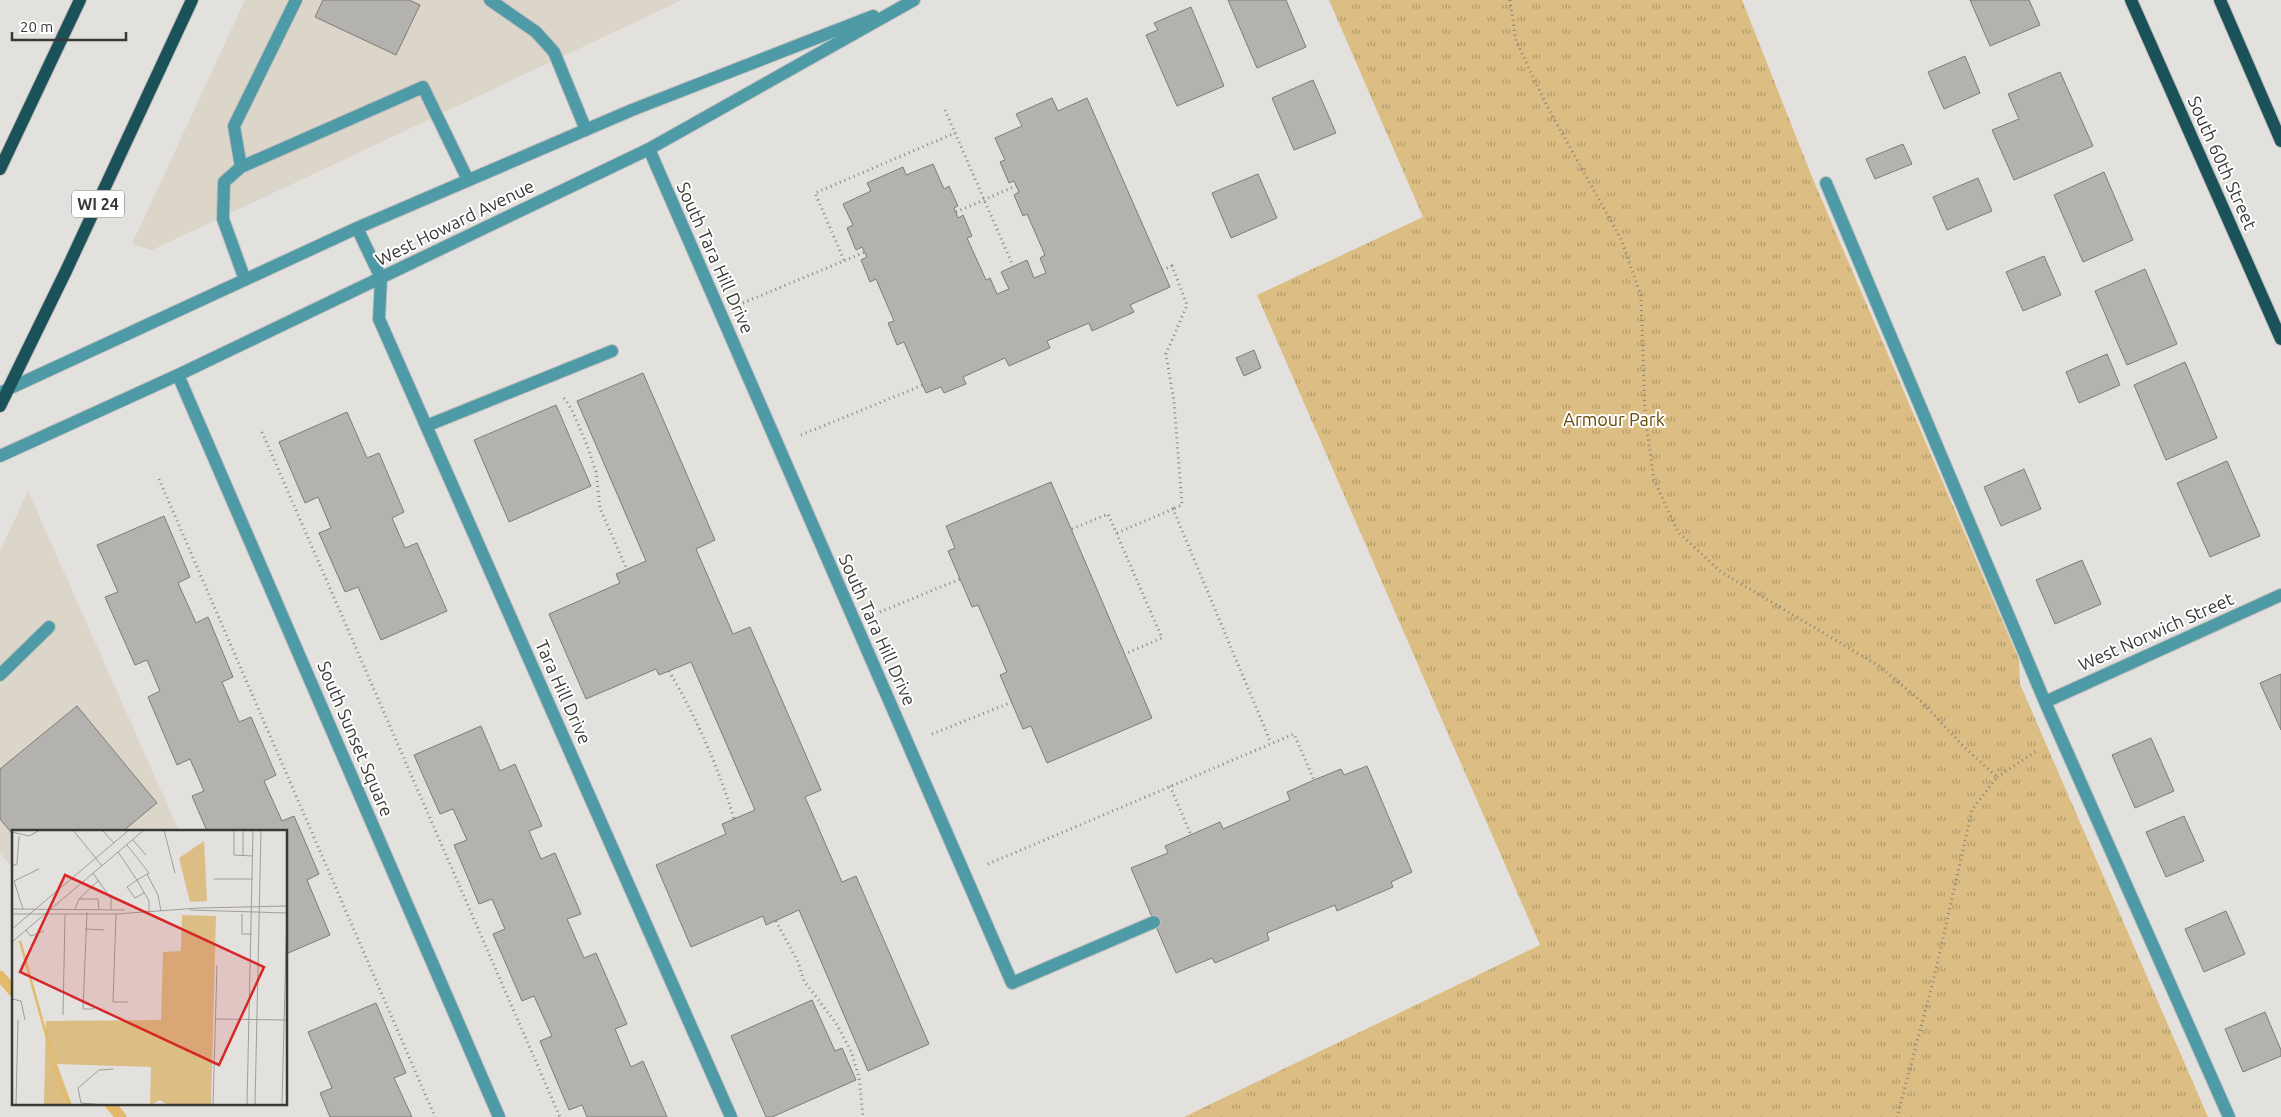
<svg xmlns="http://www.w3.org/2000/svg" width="2281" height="1117" font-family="Ubuntu,sans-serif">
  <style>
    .built { fill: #dbd5ca }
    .park { fill: url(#park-tufts) }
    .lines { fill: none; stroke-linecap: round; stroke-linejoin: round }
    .stream { stroke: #e4ba6a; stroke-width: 11 }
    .building { fill: #b4b2ae; stroke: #7e7c78 }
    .minor-casing { stroke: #c1bfbc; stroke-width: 14 }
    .major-casing { stroke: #c1bfbc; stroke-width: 14 }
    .path { stroke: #858481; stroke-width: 3; stroke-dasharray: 1 4; stroke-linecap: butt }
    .minor { stroke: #4f9aa7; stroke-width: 12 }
    .major { stroke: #1b525a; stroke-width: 12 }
    .labels { text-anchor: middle; stroke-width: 4; stroke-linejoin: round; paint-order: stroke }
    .shield { fill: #fff; stroke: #747472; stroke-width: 1 }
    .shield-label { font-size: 16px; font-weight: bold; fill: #383836 }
    .street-label { font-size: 18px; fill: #383836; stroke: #fff }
    .park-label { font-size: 18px; fill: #654907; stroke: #fff }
    .inset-river { fill: none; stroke: #e4ba6a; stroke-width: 2.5 }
    .inset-road { fill: none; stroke: #9f9d9a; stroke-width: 1 }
    .view { fill: #d62828; fill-opacity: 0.15; stroke: #d62828; stroke-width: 2.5 }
    .inset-edge { fill: none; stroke: #383836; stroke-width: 2.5 }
  </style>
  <defs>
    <pattern id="park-tufts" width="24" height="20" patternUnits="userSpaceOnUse" patternTransform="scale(1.25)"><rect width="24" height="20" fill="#dcbd83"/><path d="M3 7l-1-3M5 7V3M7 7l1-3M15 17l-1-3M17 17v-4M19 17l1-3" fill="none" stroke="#b39b6c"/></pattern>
  </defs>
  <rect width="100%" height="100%" fill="#e3e1dd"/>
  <path class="built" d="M245 0H682L152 250 132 244Z
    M28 491 179 831H14V869L0 853V551Z"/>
  <path class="park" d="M1329 0H1742L1812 177 2019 660 2020 684 2208 1117H1184L1540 945 1257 295 1423 217Z"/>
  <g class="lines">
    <path class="stream" d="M0 976 14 992
      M109 1103 121 1117"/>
  </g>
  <path class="building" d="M323 0H409L420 5 396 55 315 17Z
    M1228 0H1286L1306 47 1257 68Z
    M1970 0H2029L2040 25 1990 46Z
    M1191 7 1224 86 1177 106 1146 35 1158 30 1154 23Z
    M1965 56 1980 93 1944 109 1928 72Z
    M2060 72 2093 146 2014 180 1992 130 2019 119 2008 94Z
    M1313 80 1336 133 1294 150 1272 98Z
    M1052 98 1058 111 1087 98 1170 287 1130 305 1134 312 1092 331 1089 323 1047 341 1050 348 1009 366 1005 358 963 377 966 384 944 393 941 387 926 393 904 342 897 345 888 323 894 321 876 279 870 282 861 260 867 257 862 247 856 250 847 228 853 225 843 204 871 191 867 183 903 167 906 175 933 164 944 189 949 186 958 206 954 208 958 218 963 215 972 236 967 238 986 280 990 278 997 294 1009 289 1001 272 1027 260 1034 278 1046 273 1040 258 1045 255 1027 214 1023 216 1014 195 1019 192 1014 181 1009 183 1000 162 1005 160 995 138 1022 126 1016 114Z
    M1903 144 1912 164 1875 179 1866 159Z
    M2104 172 2133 240 2083 262 2054 195Z
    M1258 174 1277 218 1231 238 1212 193Z
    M1978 178 1992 211 1947 230 1933 197Z
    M2044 256 2061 295 2023 311 2006 272Z
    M2145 269 2177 344 2127 365 2095 291Z
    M1254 350 1261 368 1244 376 1236 358Z
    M2107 354 2120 385 2079 403 2066 372Z
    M2185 362 2217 438 2166 460 2134 385Z
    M643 373 715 540 696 549 733 634 750 627 821 790 805 797 842 882 856 876 929 1044 868 1071 799 910 766 925 763 916 691 947 656 865 726 834 722 824 755 810 691 662 659 675 656 669 586 699 549 614 620 583 616 574 646 561 577 401Z
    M556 405 591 486 509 522 474 440Z
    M347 412 367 458 379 453 404 512 392 518 405 548 417 543 447 611 381 640 358 587 345 592 319 533 331 528 318 497 305 503 279 442Z
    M2227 461 2260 536 2210 557 2177 483Z
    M2024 469 2041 509 2001 526 1984 487Z
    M1051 482 1152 718 1047 763 1031 726 1023 729 1000 675 1007 672 978 605 972 607 948 551 955 548 946 526Z
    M164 516 190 577 178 583 196 623 208 617 233 677 222 682 239 722 251 717 276 775 264 781 282 821 294 816 319 874 307 880 330 935 286 954V831H207L192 796 204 791 190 759 177 765 148 697 160 691 147 660 135 665 105 597 118 592 97 545Z
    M2082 560 2101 604 2055 624 2036 580Z
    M2281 674V730L2260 683Z
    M77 706 157 803 123 831H14V836L0 819V769Z
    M481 726 500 771 515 764 542 826 529 831 541 859 555 853 581 914 567 919 584 958 596 953 627 1024 615 1029 631 1067 643 1061 667 1117H587L582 1105 569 1110 540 1041 552 1036 534 996 522 1001 493 934 505 929 492 899 479 904 454 845 467 840 453 809 440 814 414 755Z
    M2151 738 2174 791 2135 808 2112 755Z
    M1367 766 1412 872 1391 882 1393 887 1337 911 1335 905 1267 933 1269 940 1215 963 1212 958 1176 973 1131 868 1168 853 1165 846 1220 822 1223 829 1290 800 1287 792 1314 780 1341 769 1344 775Z
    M2184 816 2204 861 2166 877 2146 832Z
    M2226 911 2245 954 2204 972 2185 929Z
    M812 1000 835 1051 842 1048 856 1080 772 1117H766L731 1036Z
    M376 1003 406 1073 394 1078 412 1117H330L320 1093 332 1088 308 1032Z
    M2265 1012 2281 1050V1056L2243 1072 2225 1029Z"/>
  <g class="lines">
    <g class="minor-casing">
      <path id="minor" d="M490 0 536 32 554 52 586 130
        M649 149 1012 983 1154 922
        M241 167 234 126 296 0
        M1826 183 2045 702 2229 1117
        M357 228 381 278 379 319 731 1117
        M245 280 223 219 224 182 241 167 423 87 468 180
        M178 375 499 1117
        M4 391 357 228 632 110 873 16
        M426 426 612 351
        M0 456 178 375 649 149 914 0
        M0 675 49 627
        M2045 702 2281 595"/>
    </g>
    <g class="major-casing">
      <path id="major" d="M2131 0 2281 339
        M2220 0 2281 141
        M0 169 80 0
        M0 406 66 271 192 0"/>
    </g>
    <path class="path" d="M1510 0 1516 41 1547 106 1621 239 1641 296 1645 416 1654 480 1678 532 1721 572 1879 666 1923 703 1964 747 1997 777 1972 810 1934 978 1897 1117
      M945 110 1013 266
      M956 212 1016 186
      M844 260 815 193 955 133
      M1162 270 1172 266 1187 305 1166 354 1174 402 1182 505 1173 509
      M743 303 865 252
      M564 398 572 410 587 445 596 472 600 508 627 570
      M262 432 560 1117
      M801 435 923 385
      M159 479 435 1117
      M1072 529 1108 514 1162 638 1125 654
      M1117 533 1173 509 1271 743
      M880 612 960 579
      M669 671C696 717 719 768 734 819
      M932 734 1012 702
      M1997 777 2038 750
      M1170 786 1191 835
      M988 864 1294 734 1314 780
      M776 921 798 962 804 981 836 1023 851 1051 859 1077 863 1117"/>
    <use href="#minor" class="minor"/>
    <use href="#major" class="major"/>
  </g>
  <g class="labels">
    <rect class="shield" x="72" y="190.5" width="52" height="27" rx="4"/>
    <g class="shield-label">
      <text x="98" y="210">WI 24</text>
    </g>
    <g class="street-label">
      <text transform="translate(2222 163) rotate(66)" y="6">South 60th Street</text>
      <text transform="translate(455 223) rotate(-26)" y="6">West Howard Avenue</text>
      <text transform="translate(715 258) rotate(66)" y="6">South Tara Hill Drive</text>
      <text transform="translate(877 630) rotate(66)" y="6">South Tara Hill Drive</text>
      <text transform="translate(2156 632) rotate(-24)" y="6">West Norwich Street</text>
      <text transform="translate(563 692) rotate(66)" y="6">Tara Hill Drive</text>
      <text transform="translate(355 739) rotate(67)" y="6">South Sunset Square</text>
    </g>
    <g class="park-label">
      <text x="1614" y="426">Armour Park</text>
    </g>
  </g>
  <g transform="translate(12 830)">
    <rect width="275" height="275" fill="#e3e1dd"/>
    <path d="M192 11 195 71 178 72 167 28Z" fill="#dcbd83"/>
    <path d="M170 85 204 86 199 275H156L148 270 138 275 139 237 45 234 60 275H32L34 191 149 190 151 122 169 121Z" fill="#dcbd83"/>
    <path class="inset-river" d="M8 111 47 251 57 275"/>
    <path class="inset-road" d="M61 0 90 36M90 0 102 13M152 0 163 43M222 0V25L241 26M0 2 17 6 28 0M121 10 134 25M106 22 125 50 137 43 115 15M231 26V0M0 36 5 34 7 6M81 43 99 69V80M135 44 146 65 149 81M202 49H241M132 63 123 68 115 57 125 50 137 71V82M67 69 87 50M0 79 113 80M11 79 2 51 27 39M63 79 67 69H86L87 79M178 80 275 83M75 82 71 179H82M0 84H104L187 78 275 76M104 84 101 172H116M230 84V104H240M0 99 117 0M73 99 92 100M14 100 19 106 32 101M0 112 132 0M0 169 9 171 13 190M51 185 53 85M203 189 275 190M4 275 6 190M93 275 69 273 66 258 87 240 101 239M201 275 205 135M235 275 241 0M243 275 249 0M270 275 275 76"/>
    <path class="view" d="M53 45 252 137 207 235 8 142Z"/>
    <rect width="275" height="275" class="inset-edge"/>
  </g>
  <path d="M12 32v8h114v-8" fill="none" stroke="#383836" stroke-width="2.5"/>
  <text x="20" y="32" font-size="15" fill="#383836" stroke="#ffffff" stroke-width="4" paint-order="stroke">20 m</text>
</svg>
